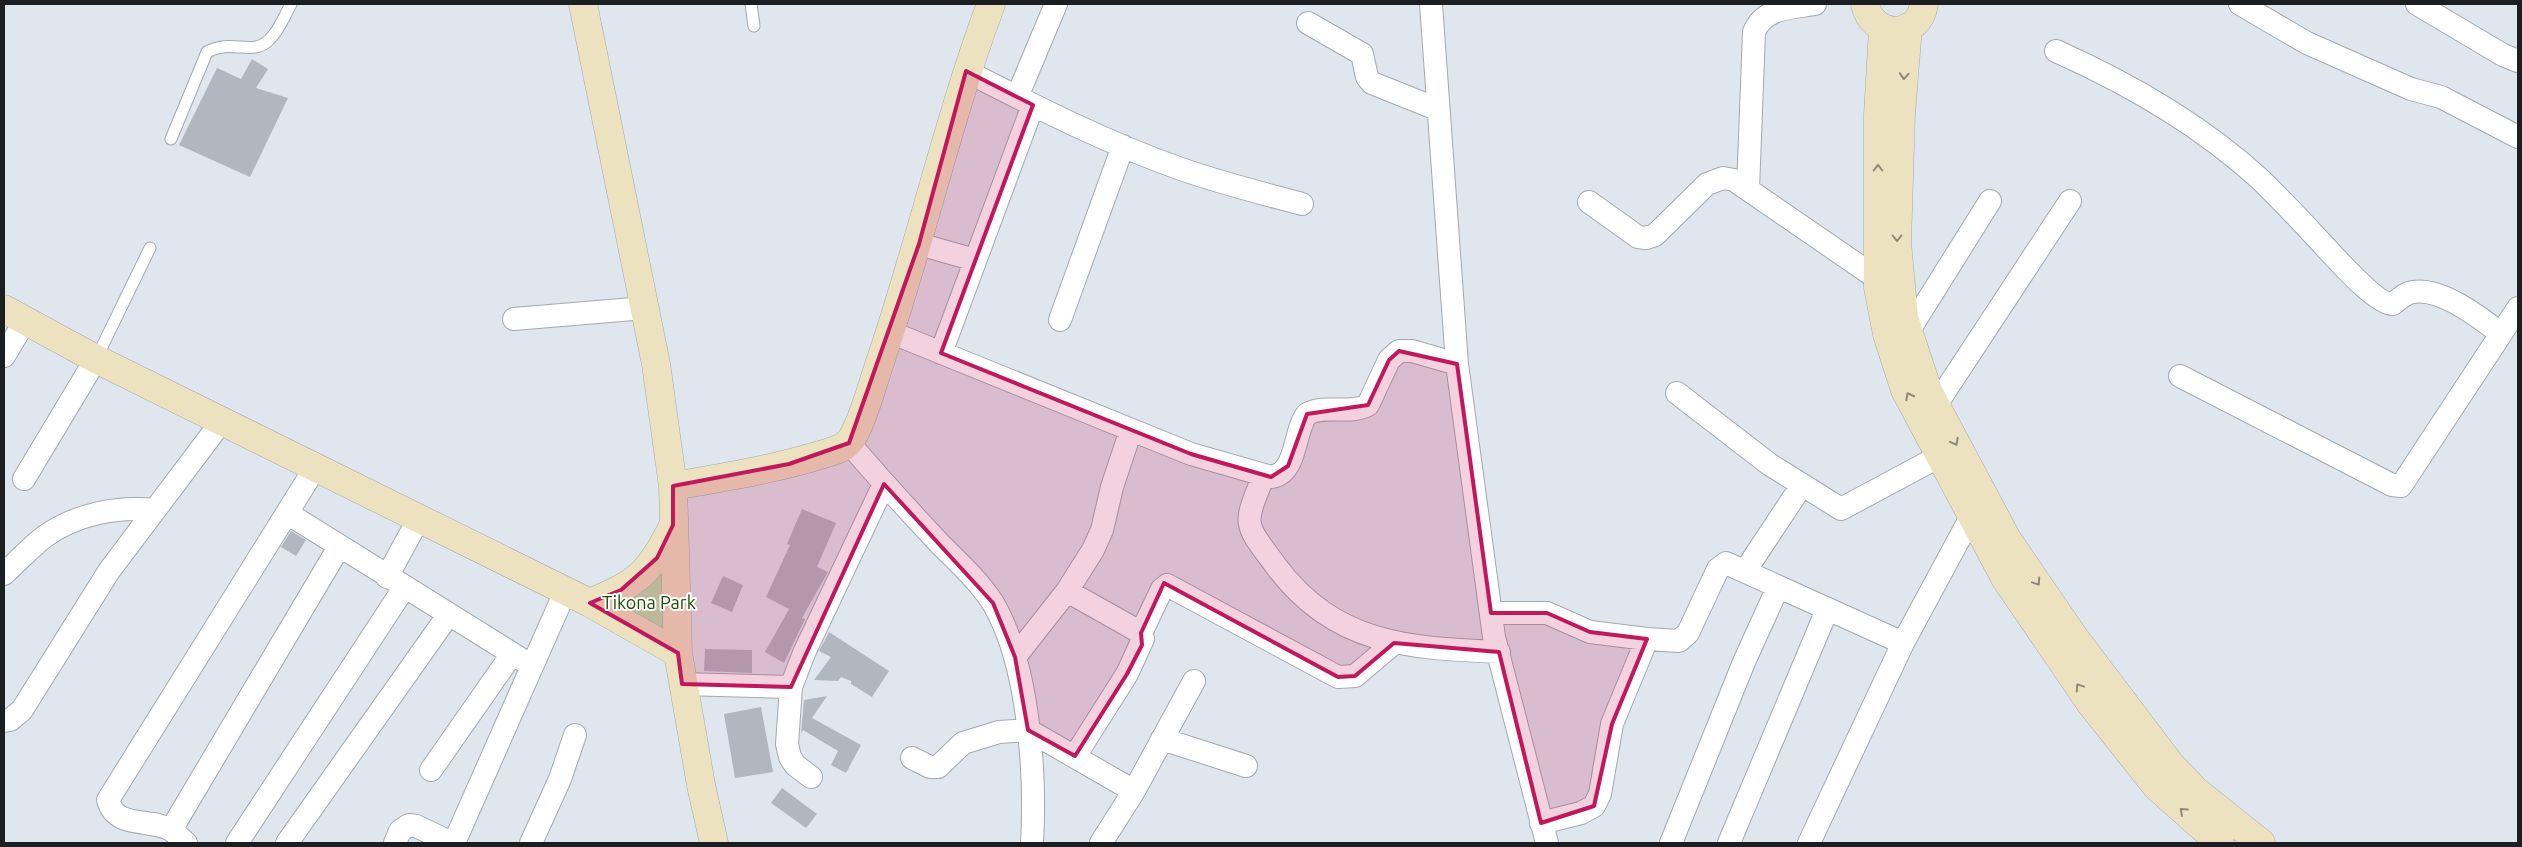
<svg xmlns="http://www.w3.org/2000/svg" width="2522" height="847" font-family="Ubuntu,sans-serif">
  <style>
    .park { fill: #b9e2a9 }
    .building { fill: #b1b7bf }
    .lines { fill: none; stroke-linecap: round; stroke-linejoin: round }
    .lane-casing { stroke: #a3a9b0; stroke-width: 13 }
    .street-casing { stroke: #a3a9b0; stroke-width: 24 }
    .secondary-casing { stroke: #a3a9b0; stroke-width: 29 }
    .lane { stroke: #fff; stroke-width: 11 }
    .street { stroke: #fff; stroke-width: 22 }
    .secondary { stroke: #ede2bf; stroke-width: 28 }
    .oneway { stroke: #8f8a78 }
    .marked { fill: #c2185b; fill-opacity: 0.2; stroke: #c2185b; stroke-width: 4; stroke-linejoin: round }
    .labels { text-anchor: middle; stroke-width: 4; stroke-linejoin: round; paint-order: stroke }
    .park-label { font-size: 18px; fill: #1d4d00; stroke: #fff }
  </style>
  <rect width="100%" height="100%" fill="#dfe6ed"/>
  <path class="park" d="M666 551 678 647 601 603Z"/>
  <path class="building" d="M252 59 268 69 256 88 288 98 250 177 179 145 217 68 241 79Z
    M802 509 836 523 817 567 828 572 802 618 805 619 784 663 765 652 789 609 766 597 790 545 787 544Z
    M291 531 306 540 296 556 281 547Z
    M723 576 743 585 732 612 711 603Z
    M829 632 889 671 872 697 851 684V681L841 677 838 681 814 680 831 657 819 651Z
    M705 649 752 650V673L704 671Z
    M827 696 812 718 861 745 846 773 831 765 838 751 803 730 801 734 804 700Z
    M761 707 773 772 735 778 724 714Z
    M782 788 817 814 806 828 771 803Z"/>
  <g class="lines">
    <g class="lane-casing">
      <path id="lane" d="M751 4 754 26
        M171 139 207 52C232 38 252 57 269 40 279 31 285 15 291 4
        M96 359 150 248"/>
    </g>
    <g class="street-casing">
      <path id="street" d="M1431 4 1457 364 1494 637 1547 843
        M2240 4 2307 43 2411 89 2441 97 2518 137
        M2417 4 2503 55 2518 61
        M1308 23 1362 54 1367 77 1372 83 1437 109
        M2056 51C2130 84 2201 125 2261 180 2279 198 2297 216 2314 235 2328 249 2375 305 2393 304 2398 300 2403 295 2409 293 2437 284 2481 318 2501 334
        M966 71C1036 107 1107 143 1181 169 1221 183 1261 193 1302 204
        M1017 97 1056 4
        M1748 189 1754 32C1764 7 1792 8 1815 4
        M1589 202 1638 237 1646 238 1655 235 1707 184 1723 178 1734 180 1878 279
        M919 244 975 260
        M514 319 645 308
        M1060 320 1123 146
        M890 332 1191 454 1271 477C1298 473 1293 432 1307 414 1326 404 1349 415 1368 405L1389 360 1399 351H1412L1457 364
        M1908 332 1990 201
        M941 353 1033 105
        M4 356 25 321
        M2180 376 2392 485 2401 486 2518 308
        M1677 393 1769 464 1841 509 1940 456
        M1936 405 2070 201
        M849 443C878 477 909 511 940 544 958 562 979 581 993 603 1029 664 1036 774 1032 843
        M1264 475C1243 527 1243 521 1276 566 1335 645 1408 648 1499 652
        M24 479 96 359
        M287 513 532 666
        M1745 571 1802 485
        M4 574C17 562 30 548 44 537 76 514 117 506 155 510
        M387 577 419 518
        M1067 591 1138 631 1143 639 1127 674 1075 756
        M1491 613H1547L1590 632 1647 639 1679 641 1688 633 1718 569 1726 563 1903 643
        M1141 633 1162 589 1167 585 1338 677 1355 676 1394 643
        M1015 657 1067 591 1093 550 1102 530 1112 487 1131 430
        M682 684 791 687
        M4 721 10 720 22 710 109 571 222 421
        M1162 739 1246 766
        M912 758 930 767H938L963 743 999 732 1028 730 1134 791
        M431 770 512 654
        M811 777 795 765 790 757 787 744 791 687 804 653 884 484
        M1541 823 1581 813 1594 806 1600 794 1612 724 1647 639
        M171 830 339 547
        M186 843C181 839 177 834 171 830 149 817 116 830 108 800L315 468
        M237 843 404 588
        M287 843 449 614
        M395 843 400 831 409 825 416 826 452 843
        M454 843 565 592
        M531 843 560 779 575 735
        M1101 843 1134 791 1194 681
        M1671 843 1744 662 1778 587
        M1729 843 1827 610
        M1809 843 1903 643 1978 504"/>
    </g>
    <g class="secondary-casing">
      <path id="secondary" d="M583 4 656 364 673 486 678 653 701 785 714 843
        M1865 4C1872 39 1919 40 1924 4
        M1908 27 1901 113 1897 243 1904 318 1928 391 2007 539 2074 637 2170 764 2196 791 2261 843
        M1883 29 1878 115V287L1887 334 1905 390 2005 578 2091 704 2157 787 2220 843
        M4 309 96 359 590 603 678 653
        M673 486C721 478 769 470 817 456 827 453 841 450 848 443 860 431 873 383 879 365 920 246 947 122 991 4
        M590 603C639 582 649 574 673 526"/>
    </g>
    <use href="#lane" class="lane"/>
    <use href="#street" class="street"/>
    <use href="#secondary" class="secondary"/>
  </g>
  <defs><path id="oneway-chevron" d="M-2-3.5L2.5 0L-2 3.5" fill="none" stroke-width="1.6" stroke-linecap="round" stroke-linejoin="round" transform="scale(1.25)"/></defs>
  <g class="oneway">
    <use href="#oneway-chevron" transform="translate(1904 76) rotate(94)"/>
    <use href="#oneway-chevron" transform="translate(1878 168) rotate(-90)"/>
    <use href="#oneway-chevron" transform="translate(1897 238) rotate(90)"/>
    <use href="#oneway-chevron" transform="translate(1909 396) rotate(-117)"/>
    <use href="#oneway-chevron" transform="translate(1955 442) rotate(62)"/>
    <use href="#oneway-chevron" transform="translate(2037 582) rotate(56)"/>
    <use href="#oneway-chevron" transform="translate(2079 687) rotate(-124)"/>
    <use href="#oneway-chevron" transform="translate(2183 811) rotate(-138)"/>
  </g>
  <path class="marked" d="M966 71 1033 105 941 353 1191 454 1271 477 1288 466 1307 414 1368 405 1389 360 1399 351 1457 364 1491 613H1547L1590 632 1647 639 1612 724 1594 806 1541 823 1499 652 1394 643 1355 676 1338 677 1164 583 1141 633 1142 645 1127 674 1075 756 1028 730 1015 657 993 603 884 484 791 687 682 684 678 653 590 603 621 590 657 558 673 525V486L789 464 849 443 919 244Z"/>
  <g class="labels">
    <g class="park-label">
      <text x="649" y="609">Tikona Park</text>
    </g>
  </g>
  <rect width="2522" height="847" fill="none" stroke="#1c1f21" stroke-width="10"/>
</svg>
